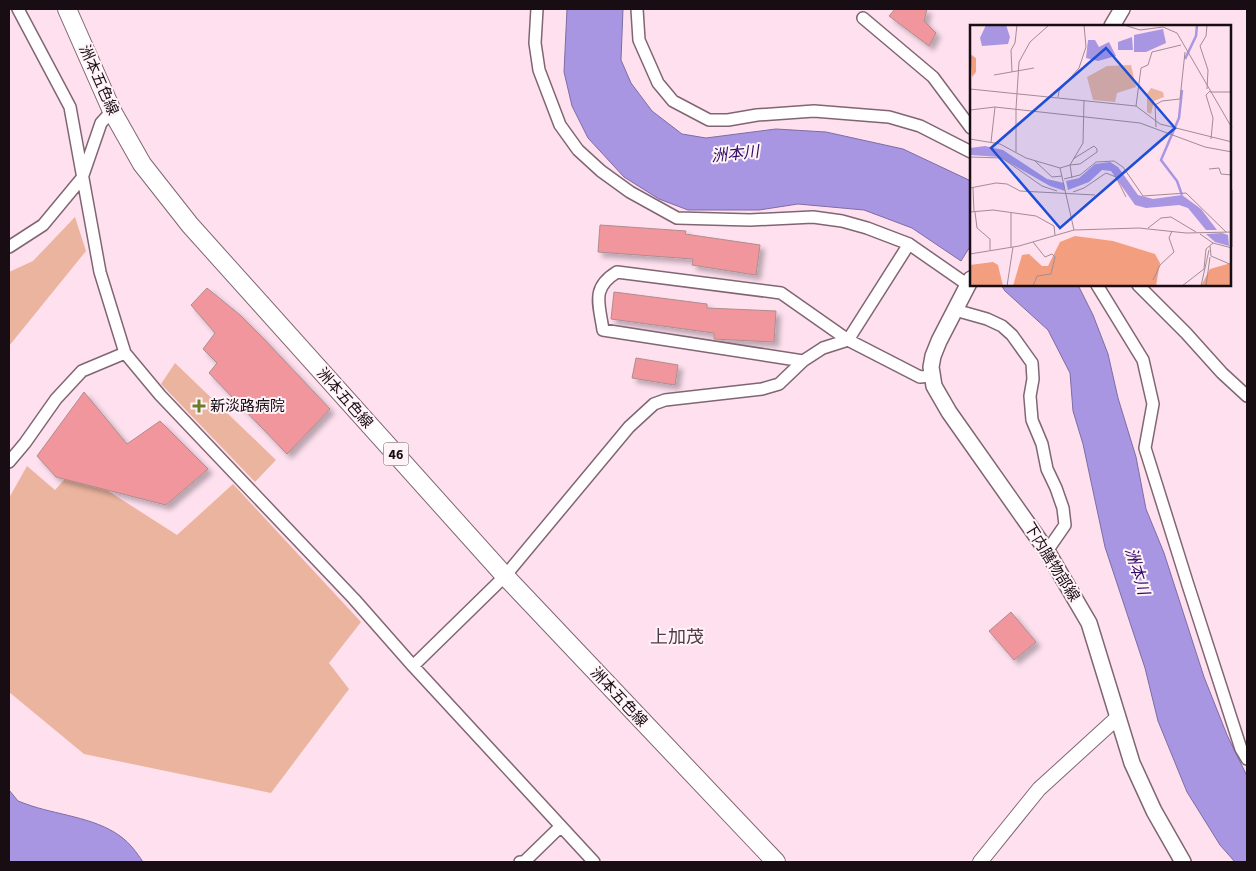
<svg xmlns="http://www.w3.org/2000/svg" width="1256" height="871" font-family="'Source Sans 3','Noto Sans JP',sans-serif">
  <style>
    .green { fill: #ebb49f }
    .water { fill: #a996e3; stroke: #7d6da4 }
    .building { fill: #f2969e; stroke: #ac8d8f; filter: url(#shadow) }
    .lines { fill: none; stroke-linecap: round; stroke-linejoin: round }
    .minor-casing { stroke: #806672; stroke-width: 14 }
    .tertiary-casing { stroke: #806672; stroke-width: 16 }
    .secondary-casing { stroke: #806672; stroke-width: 18 }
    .primary-casing { stroke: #806672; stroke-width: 20 }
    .minor { stroke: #fff; stroke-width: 11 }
    .tertiary { stroke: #fff; stroke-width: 14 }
    .secondary { stroke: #fff; stroke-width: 15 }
    .primary { stroke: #fff; stroke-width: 18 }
    .poi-dot { fill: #6a7d2d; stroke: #fff3f8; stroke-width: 2 }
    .labels { text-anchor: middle; stroke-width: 4; stroke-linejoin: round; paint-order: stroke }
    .shield { fill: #fff3f8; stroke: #5d5257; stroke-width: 1 }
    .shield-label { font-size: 14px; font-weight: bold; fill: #170d12 }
    .street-label { font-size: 15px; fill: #170d12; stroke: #fff3f8 }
    .poi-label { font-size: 15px; fill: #170d12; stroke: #fff3f8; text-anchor: start }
    .water-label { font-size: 16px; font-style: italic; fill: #320b66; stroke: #fff3f8 }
    .quarter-label { font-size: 18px; fill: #503944; stroke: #fff3f8 }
    .inset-river { fill: none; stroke: #a996e3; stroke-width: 2.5 }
    .inset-road { fill: none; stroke: #a28c96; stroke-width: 1 }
    .view { fill: #1d4ed8; fill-opacity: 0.15; stroke: #1d4ed8; stroke-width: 2.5 }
    .inset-edge { fill: none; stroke: #170d12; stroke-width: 2.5 }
  </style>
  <defs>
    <filter id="shadow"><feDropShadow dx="4.5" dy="4.5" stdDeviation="2.5" flood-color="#0004"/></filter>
  </defs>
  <rect width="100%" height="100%" fill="#fee0ee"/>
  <path class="green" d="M75 217 86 251 9 346V272L33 261Z
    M175 363 276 460 255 482 161 384Z
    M27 466 55 490 74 469 177 535 233 484 361 622 329 663 349 689 271 793 84 754 9 692V498Z"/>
  <path class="water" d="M567 9H623L621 60 631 83 652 111 682 134 706 138 776 129 826 132 903 149 971 181V245L961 261 912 228 864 210 798 204 759 210H688L659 199 624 177 588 138 572 106 564 72Z
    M1001 285H1078L1093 315 1108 354 1118 398 1136 457 1146 509 1164 553 1204 677 1227 735 1247 776V862H1235L1220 845 1187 792 1158 721 1145 668 1105 547 1083 444 1073 411 1070 373 1048 330 1005 291Z
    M9 790 18 801 26 804C56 815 94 817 120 836 130 843 137 853 143 862H9Z"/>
  <path class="building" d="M895 9H927L924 21 936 33 929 46 889 16Z
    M600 225 686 231 685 234 760 245 756 275 692 265 693 259 598 252Z
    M207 288 240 315 264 339 330 409 287 454 209 373 217 363 203 349 215 333 191 305Z
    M614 292 707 304V308L776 311 774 342 714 339V333L611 319Z
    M636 358 678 365 675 385 632 378Z
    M84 392 127 444 160 421 208 469 166 505 56 477 37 456Z
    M1011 612 1036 642 1014 660 989 631Z"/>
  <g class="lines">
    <g class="minor-casing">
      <path id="minor" d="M18 9 70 107 100 272 125 353 160 395 354 599 413 666 594 862
        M537 9 535 43 539 70 560 125 578 150 601 171 630 192 677 218 750 220 813 217 842 221 867 228 909 244 968 285
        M637 9 639 40 658 83 673 101 709 120H728L757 115 814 111 889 117 920 126 971 152
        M863 18 933 77 971 128
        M9 247 43 225 82 178 101 123 112 111
        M1097 285 1143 360 1153 404 1145 448 1188 585 1241 749 1247 759
        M1138 285 1186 333 1222 373 1247 396
        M955 310 987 319 1002 326 1012 335 1032 363 1033 379 1030 396 1032 420 1042 444 1047 469 1056 488 1063 508 1065 525 1047 551
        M803 361 603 330C599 303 591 288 617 272L781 293 848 340 909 244
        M9 462 25 443 56 399 82 371 125 353
        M413 666 505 576 629 427 654 404 665 400 762 389 779 384 803 361 823 348 848 340 920 377 931 376
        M520 862H524L560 827"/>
    </g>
    <g class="tertiary-casing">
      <path id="tertiary" d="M980 862 1039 789 1118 717"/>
    </g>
    <g class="secondary-casing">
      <path id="secondary" d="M1112 26 1122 9
        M971 279 939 341 933 356 931 367 934 386 949 412 1047 551 1089 623 1132 763 1154 811 1183 862"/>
    </g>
    <g class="primary-casing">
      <path id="primary" d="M67 9 112 111 142 164 190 225 505 576 776 862"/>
    </g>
    <use href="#minor" class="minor"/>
    <use href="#tertiary" class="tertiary"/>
    <use href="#secondary" class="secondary"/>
    <use href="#primary" class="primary"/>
  </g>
  <path class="poi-dot" d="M196.5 398.5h5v5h5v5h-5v5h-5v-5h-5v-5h5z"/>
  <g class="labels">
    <rect class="shield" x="383.5" y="442.5" width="25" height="23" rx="4"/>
    <g class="shield-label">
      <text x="396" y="459">46</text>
    </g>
    <g class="street-label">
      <text transform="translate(99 80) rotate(66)" y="5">洲本五色線</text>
      <text transform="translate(345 398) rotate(48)" y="5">洲本五色線</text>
      <text transform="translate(1052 562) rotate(58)" y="5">下内膳物部線</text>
      <text transform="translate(619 697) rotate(47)" y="5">洲本五色線</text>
    </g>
    <g class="poi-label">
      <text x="210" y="411">新淡路病院</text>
    </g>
    <g class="water-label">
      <text transform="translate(735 153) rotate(-6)" y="6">洲本川</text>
      <text transform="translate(1138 571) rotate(73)" y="6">洲本川</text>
    </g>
    <g class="quarter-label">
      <text x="677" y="643">上加茂</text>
    </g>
  </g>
  <g transform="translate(970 25)">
    <rect width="261" height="261" fill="#fee0ee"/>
    <path d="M161 40 166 62 147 68 145 77 123 75 117 52 137 41ZM181 63 193 67 194 72 184 76 181 89 177 87V69Z" fill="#ebb49f"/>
    <path d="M0 29 6 33V47L2 52ZM105 211 143 216 185 229 190 238 186 261H43L52 230 59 229 72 241H78L90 217ZM23 237 28 240 33 261H0V240ZM261 238V261H231L240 244Z" fill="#f39e7e"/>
    <path d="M16 0H36L40 12 38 19 12 21 10 13ZM193 4 196 18 176 27H164V10ZM162 12 163 25H148V17ZM118 15H125L129 22 139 17 146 31 128 36 116 33ZM15 121 33 125 77 154 94 158 95 166 80 161 29 132 0 130V123ZM140 137 148 142 168 170 183 174 212 170 231 184 247 205H236L218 183 209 180 176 183 165 180 141 146 132 145 119 157 98 165 96 156 109 153 125 139ZM252 208 258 210 259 221 245 217 236 209Z" fill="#a996e3"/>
    <path class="inset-river" d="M215 34 226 11 227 0M212 65 209 93 191 135 207 156 212 170"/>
    <path class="inset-road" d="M154 0 170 5 193 2 207 8 262 103M237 0 236 11 230 21 238 45 237 64M42 47 41 25 45 18 47 0M24 50 64 43M0 64 166 81 190 99 262 117M240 66 236 70 243 93 241 114M240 67H262M88 72 89 66 109 43 116 22 114 0M166 81 171 43 178 40 182 27 211 20M46 84 49 37 60 17 79 0M0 85 25 82 170 98 235 122 262 127M186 102 185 80 192 76 210 74 215 27M0 114 30 119 56 133 90 143 104 205M21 117 25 82M46 127V84M0 132 32 133 72 161 87 166M65 136 82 152 92 151M90 143 100 140 113 118 114 75M239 144 249 143 251 149 262 150M102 153 100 140 110 139 127 127V124L124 121 103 134M94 154 110 150 126 137 144 136 153 142 173 171 216 168 256 207M0 163 26 158 37 159 50 166 125 170M3 163 4 187M262 165V222M103 167 114 163 136 148 146 152 156 172M0 187 23 185 66 191 84 201 85 210M5 187 7 203 20 214V225M178 203 191 193 201 192 226 207M230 209 243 218 262 223M63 217 75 232 82 229 85 232 81 249 67 251 63 261M240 221 241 231 262 240M41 222V188M0 229 49 221 104 205 169 203 216 208 262 207M183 255 190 240 204 227 199 213 202 206M37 261 43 222M212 261 234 244 236 224 243 218M231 261 239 225M236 261 240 232"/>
    <path class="view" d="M136 23 205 103 90 203 21 123Z"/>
    <rect width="261" height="261" class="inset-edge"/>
  </g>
  <rect width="1256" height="871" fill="none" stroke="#170d12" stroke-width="20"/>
</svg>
